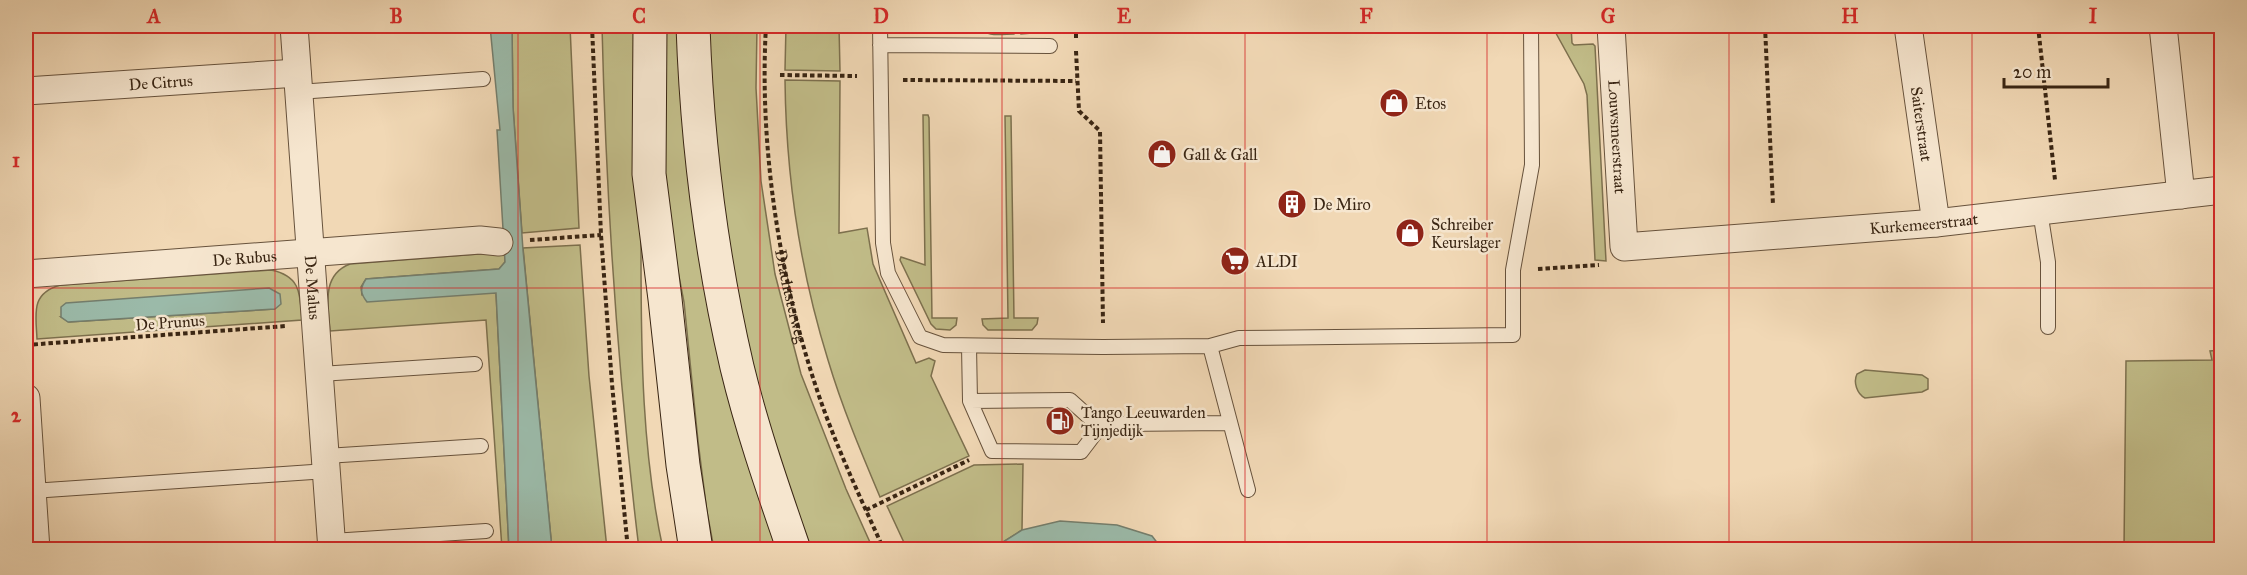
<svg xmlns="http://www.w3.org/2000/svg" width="2247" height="575" font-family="'IM FELL Great Primer',serif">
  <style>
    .green { fill: #c1bc88; stroke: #7d704e; stroke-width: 1.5; fill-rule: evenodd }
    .water { fill: #9bbaa9; stroke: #747e6d; stroke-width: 1.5 }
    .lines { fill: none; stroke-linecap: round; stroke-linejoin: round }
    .lane-casing { stroke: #67523c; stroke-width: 16 }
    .street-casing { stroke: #67523c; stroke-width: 29 }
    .secondary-casing { stroke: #392513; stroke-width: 35 }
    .path { stroke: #392513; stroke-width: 4; stroke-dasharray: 4.5 3; stroke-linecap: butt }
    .lane { stroke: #f6e6cf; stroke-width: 14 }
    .street { stroke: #f6e6cf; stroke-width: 27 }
    .secondary { stroke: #f6e6cf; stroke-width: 33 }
    .grid { fill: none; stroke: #d62828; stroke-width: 1.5; stroke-opacity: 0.55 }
    .labels { text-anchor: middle; stroke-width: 5; stroke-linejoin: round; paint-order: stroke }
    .street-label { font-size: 16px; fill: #392513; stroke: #f6e6cf }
    .poi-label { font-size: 16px; fill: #392513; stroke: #f6e6cf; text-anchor: start }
    .neatline { fill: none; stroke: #d62828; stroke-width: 2 }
    .grid-label { font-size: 20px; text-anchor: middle; font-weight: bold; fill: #d62828 }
  </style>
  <rect width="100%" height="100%" fill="#f1d8b5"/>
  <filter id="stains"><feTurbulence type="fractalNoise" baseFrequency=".00333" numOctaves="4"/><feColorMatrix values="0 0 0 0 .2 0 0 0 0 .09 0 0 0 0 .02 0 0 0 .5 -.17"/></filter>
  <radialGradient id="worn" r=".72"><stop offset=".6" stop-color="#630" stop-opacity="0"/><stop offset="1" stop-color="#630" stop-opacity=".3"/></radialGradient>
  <path class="green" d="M512 26H570L579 228 522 233 513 107Z
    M602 26H639C639 102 640 178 641 254 641 352 642 453 663 549H639C618 376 606 200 602 26Z
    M659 26H683L782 549H714L707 512 698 441 684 302 662 189Z
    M709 26H757L756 88 761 181 775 274 801 374 846 489 873 549H803L762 425 708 133Z
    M786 26H839L840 71 785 70Z
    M979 26H1035L1032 33 1021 34V32H1015L1014 34C1002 34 985 38 979 26Z
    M1552 26H1571L1572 43 1574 45 1593 44 1595 46 1606 261 1595 260 1587 95 1584 84Z
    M785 80 840 81 839 233 867 228 873 264 916 363 929 358 935 361 931 376 969 456 880 497C861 452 842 407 828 360 800 270 786 174 785 80Z
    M923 115H928L929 118 932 318H957L956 325 950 330 936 329 931 324 900 260 901 257 925 265Z
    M1005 116H1011L1014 318H1038L1037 324 1032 330H988L983 325 982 319 1008 318Z
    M580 245 589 376 607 549H552L523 248Z
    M505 252V262L499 269 366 279 361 287 362 295 496 293 509 549H502L486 320 330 331C328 306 321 275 350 264Z
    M271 270C301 276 300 294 302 320L37 339C36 314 30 294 60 285ZM275 309 69 322 61 317Z
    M2221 350V549H2124L2126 361 2212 360 2210 351Z
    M1865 370 1922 375 1928 379V389L1922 392 1865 398C1857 394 1853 382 1857 374Z
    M1023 464 1022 530 1003 542 1006 549H907L887 506 974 465Z"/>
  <path class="water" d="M490 26H512L513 107 523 250 552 549H509L496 293 367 302C360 293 360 288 366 279L499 269 505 262 497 130H500Z
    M269 288 280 294 281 304 275 309 68 322 61 317V307L66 303Z
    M1060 521 1117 525 1152 536 1162 549H1006L1003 542 1022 530Z"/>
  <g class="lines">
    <g class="lane-casing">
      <path id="lane" d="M880 26 883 243 888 273 920 337 943 345 1103 347 1210 346 1239 338 1513 335V270L1532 165 1531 26
        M880 45 1050 46
        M298 92 483 79
        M2040 211 2048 262V327
        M969 346 970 401 992 451 1081 452 1100 427 1118 424 1229 423
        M1210 346 1248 490
        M320 374 475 364
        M970 401 1070 400 1100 427
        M326 456 481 446
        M32 491 327 471
        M332 541 486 531"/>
    </g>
    <g class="street-casing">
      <g id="street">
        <path id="s2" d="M294 26 332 550"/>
        <path id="s3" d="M1611 26 1624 247 1936 223 2222 190"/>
        <path id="s4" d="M1908 26 1936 223"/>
        <path d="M2163 26 2181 195"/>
        <path id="s5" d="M26 91 297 73"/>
        <path id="s6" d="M26 274 480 240 499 242"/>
        <path d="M26 398 36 550"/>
      </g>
    </g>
    <g class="secondary-casing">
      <path id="secondary" d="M650 26 649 174 665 299 683 465 696 550
        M693 26C697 141 711 255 737 367 752 429 773 489 794 550"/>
    </g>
    <g class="path">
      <path d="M592 26 601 235 612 384 628 550"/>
      <path id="s1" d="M766 26C759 145 779 277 817 390 835 444 860 497 884 550"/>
      <path d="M1076 26V41"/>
      <path d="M1765 26 1773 205"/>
      <path d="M2038 26 2055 180"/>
      <path d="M1076 51 1079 111 1100 131 1103 323"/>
      <path d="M780 75 857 76"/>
      <path d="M903 80 1076 81"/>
      <path d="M530 240 601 235"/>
      <path d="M1538 269 1599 265"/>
      <path d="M26 345 286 326"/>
      <path d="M866 510 969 460"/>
    </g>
    <use href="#lane" class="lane"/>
    <use href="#street" class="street"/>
    <use href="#secondary" class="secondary"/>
  </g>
  <path class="grid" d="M275 26V550M518 26V550M760 26V550M1002 26V550M1245 26V550M1487 26V550M1729 26V550M1972 26V550M26 288H2222"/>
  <defs>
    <g id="shop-disc" transform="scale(1.5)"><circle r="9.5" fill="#8f2418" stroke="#f6e6cf"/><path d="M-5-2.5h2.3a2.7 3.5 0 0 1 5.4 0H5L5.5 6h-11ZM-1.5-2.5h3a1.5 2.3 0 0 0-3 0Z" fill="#fff"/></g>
    <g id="building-disc" transform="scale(1.5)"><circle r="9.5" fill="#8f2418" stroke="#f6e6cf"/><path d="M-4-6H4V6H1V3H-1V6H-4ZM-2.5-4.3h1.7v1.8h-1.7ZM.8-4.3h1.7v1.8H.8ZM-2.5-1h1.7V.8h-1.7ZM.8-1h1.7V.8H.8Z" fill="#fff"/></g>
    <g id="supermarket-disc" transform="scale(1.5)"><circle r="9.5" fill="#8f2418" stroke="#f6e6cf"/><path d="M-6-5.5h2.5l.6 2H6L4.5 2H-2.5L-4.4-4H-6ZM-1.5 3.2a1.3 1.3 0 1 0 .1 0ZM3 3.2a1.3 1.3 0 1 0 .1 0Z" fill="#fff"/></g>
    <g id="fuel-disc" transform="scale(1.5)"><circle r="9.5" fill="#8f2418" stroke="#f6e6cf"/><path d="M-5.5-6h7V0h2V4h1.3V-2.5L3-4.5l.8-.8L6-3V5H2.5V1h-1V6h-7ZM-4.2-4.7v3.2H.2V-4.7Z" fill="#fff"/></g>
  </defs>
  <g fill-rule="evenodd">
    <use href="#shop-disc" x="1394" y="103"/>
    <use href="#shop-disc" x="1162" y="154"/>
    <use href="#building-disc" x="1292" y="204"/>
    <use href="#shop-disc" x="1410" y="233"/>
    <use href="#supermarket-disc" x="1235" y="261"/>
    <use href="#fuel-disc" x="1060" y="421"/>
  </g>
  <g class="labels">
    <g class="street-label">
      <text dy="6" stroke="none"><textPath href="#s5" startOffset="135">De Citrus</textPath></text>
      <text dy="6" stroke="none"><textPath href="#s4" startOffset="99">Saiterstraat</textPath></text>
      <text dy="6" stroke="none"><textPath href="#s3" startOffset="111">Louwsmeerstraat</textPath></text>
      <text dy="6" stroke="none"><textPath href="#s3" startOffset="522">Kurkemeerstraat</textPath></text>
      <text dy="6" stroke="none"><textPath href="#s6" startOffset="219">De Rubus</textPath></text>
      <text dy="6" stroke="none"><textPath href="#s2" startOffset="262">De Malus</textPath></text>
      <text dy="6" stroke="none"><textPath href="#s1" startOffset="272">Drachtsterweg</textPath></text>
      <text transform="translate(170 322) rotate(-4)" y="6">De Prunus</text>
    </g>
    <g class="poi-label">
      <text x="1415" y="109">Etos</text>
      <text x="1183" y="160">Gall &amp; Gall</text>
      <text x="1313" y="210">De Miro</text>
      <text x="1431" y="230">Schreiber<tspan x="1431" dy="18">Keurslager</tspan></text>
      <text x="1256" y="267">ALDI</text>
      <text x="1081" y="418">Tango Leeuwarden<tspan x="1081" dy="18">Tijnjedijk</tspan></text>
    </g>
  </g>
  <rect width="2247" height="575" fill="none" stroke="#f1d8b5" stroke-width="66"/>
  <path d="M2004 78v9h104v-9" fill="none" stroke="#392513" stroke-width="3"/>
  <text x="2013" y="78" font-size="18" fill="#392513" stroke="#f6e6cf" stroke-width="4.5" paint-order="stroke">20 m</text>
  <rect x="33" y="33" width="2181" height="509" class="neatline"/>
  <g class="grid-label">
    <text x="154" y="23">A</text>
    <text x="396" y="23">B</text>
    <text x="639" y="23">C</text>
    <text x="881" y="23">D</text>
    <text x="1124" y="23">E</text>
    <text x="1366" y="23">F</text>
    <text x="1608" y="23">G</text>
    <text x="1850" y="23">H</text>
    <text x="2093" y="23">I</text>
    <text x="16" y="167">1</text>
    <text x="16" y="422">2</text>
  </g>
  <rect width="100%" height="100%" filter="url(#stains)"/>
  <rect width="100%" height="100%" fill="url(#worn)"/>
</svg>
